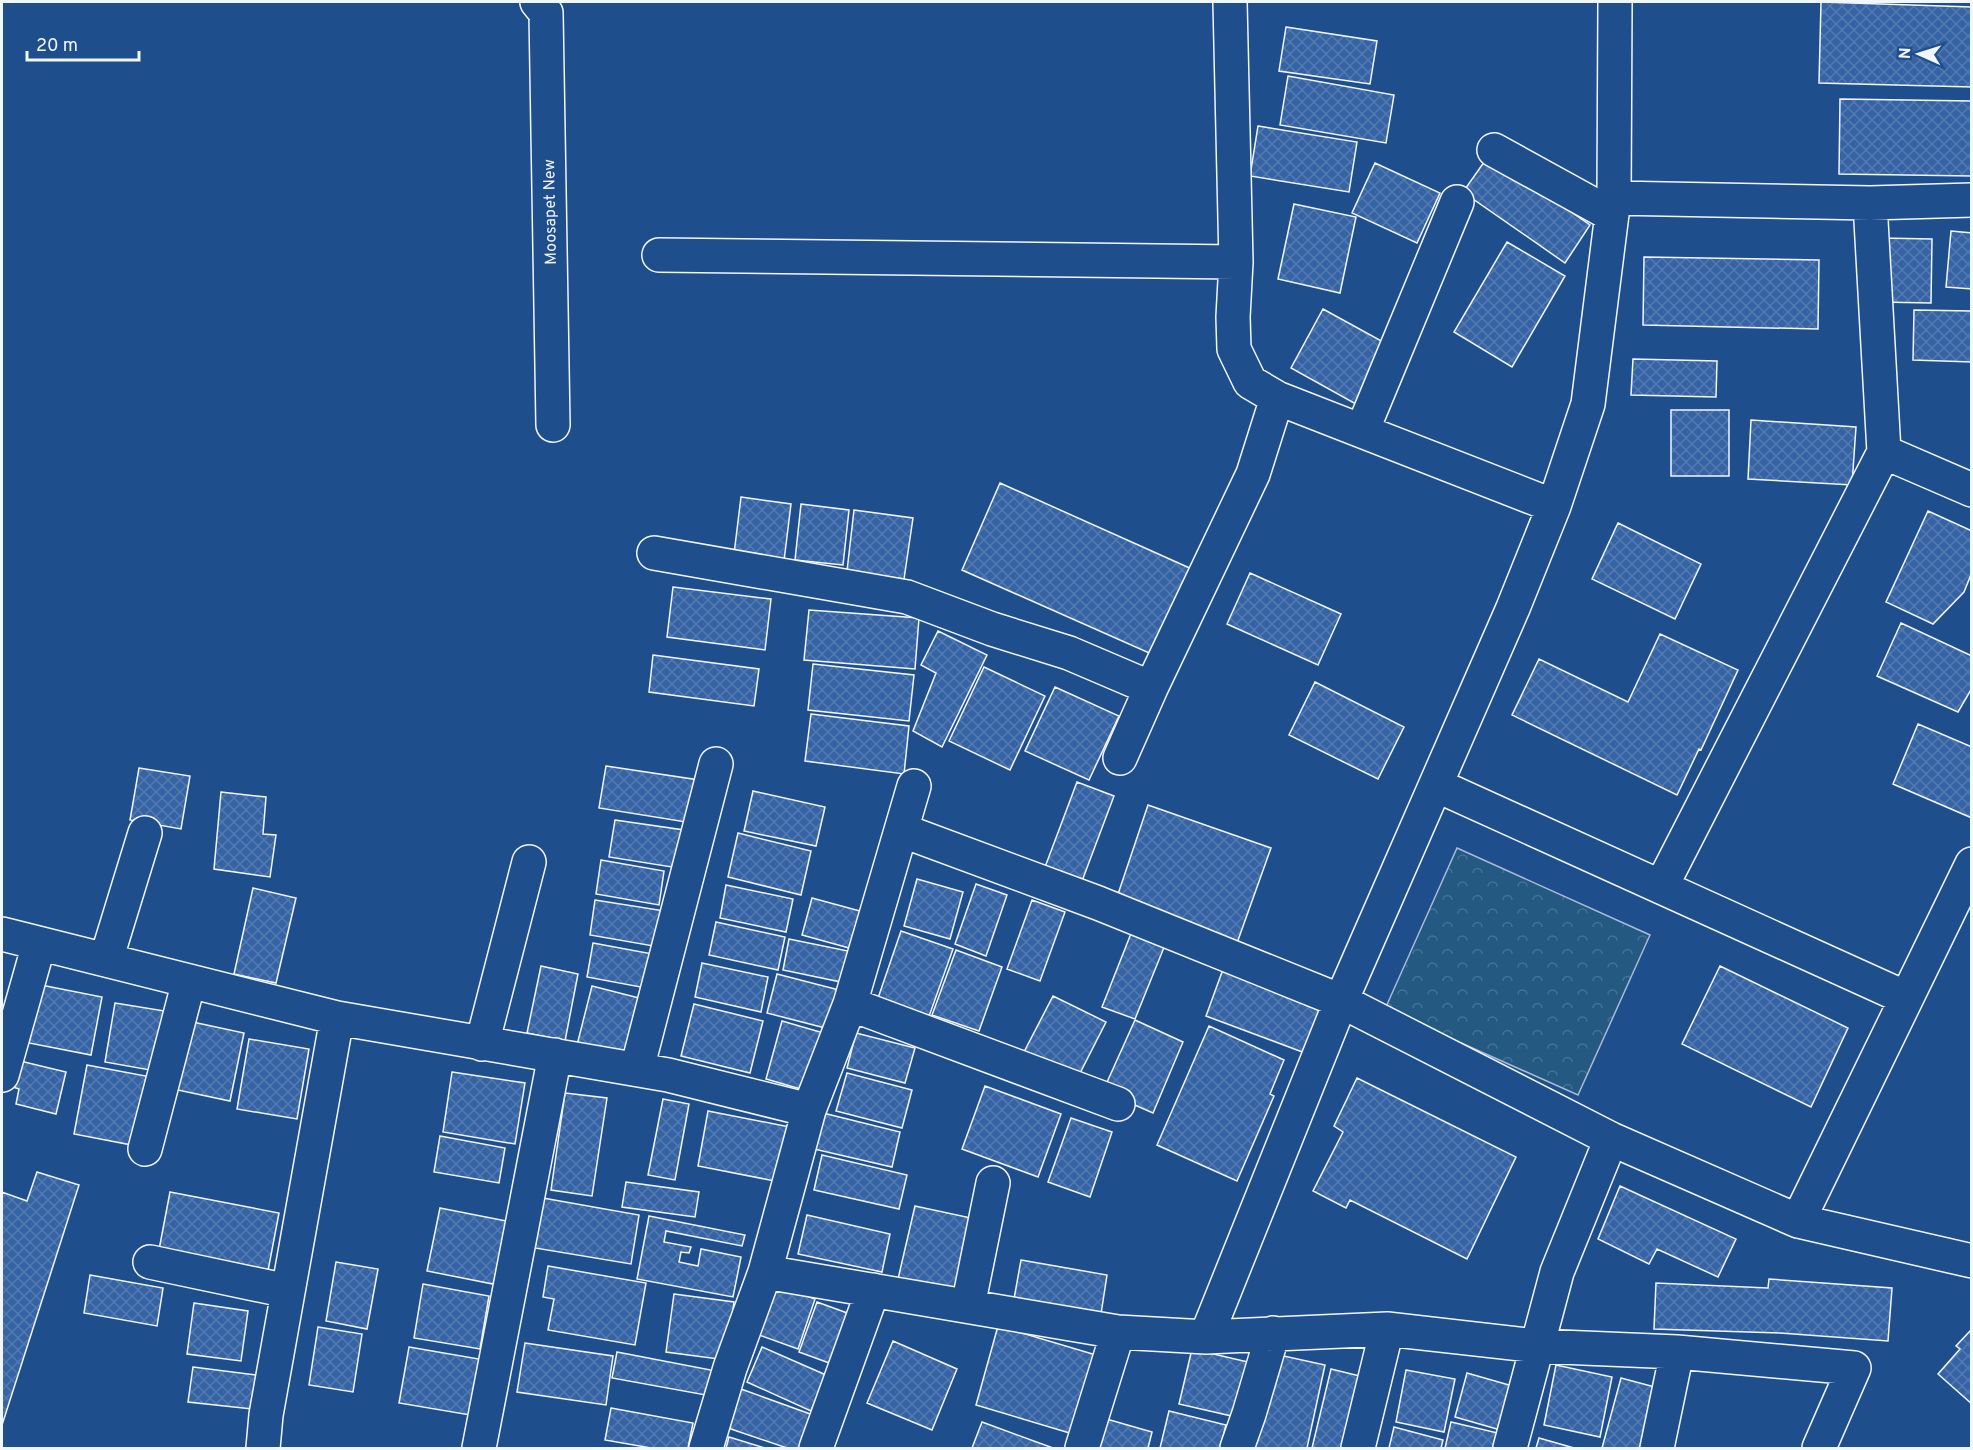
<svg xmlns="http://www.w3.org/2000/svg" width="1973" height="1450" font-family="Overpass,sans-serif">
  <style>
    .park { fill: url(#park-crowns); stroke: #a8bbd7; stroke-width: 1.5 }
    .building { fill: url(#building-cross-hatch); stroke: #f2f6ff; stroke-width: 1.5 }
    .lines { fill: none; stroke-linecap: round; stroke-linejoin: round }
    .minor-casing { stroke: #f2f6ff; stroke-width: 36 }
    .minor { stroke: #1f4e8c; stroke-width: 33 }
    .labels { text-anchor: middle; stroke-width: 4.5; stroke-linejoin: round; paint-order: stroke }
    .street-label { font-size: 16px; fill: #f2f6ff; stroke: #1f4e8c }
  </style>
  <defs>
    <pattern id="park-crowns" width="20" height="18" patternUnits="userSpaceOnUse" patternTransform="scale(1.5)"><rect width="20" height="18" fill="#245a82"/><path d="M2 6a3 3 0 1 1 6 0M12 15a3 3 0 1 1 6 0" fill="none" stroke="#447295"/></pattern>
    <pattern id="building-cross-hatch" width="8" height="8" patternUnits="userSpaceOnUse" patternTransform="scale(1.5)"><rect width="8" height="8" fill="#3563a3"/><path d="M0 0l8 8M0 8l8-8" fill="none" stroke="#537ab1"/></pattern>
  </defs>
  <rect width="100%" height="100%" fill="#1f4e8c"/>
  <path class="park" d="M1457 848 1650 935 1578 1095 1385 1009Z"/>
  <path class="building" d="M1821 2 1972 7V87L1819 83Z
    M1286 27 1377 41 1370 84 1279 71Z
    M1288 76 1394 95 1386 143 1280 125Z
    M1840 99 1972 101V176L1839 174Z
    M1258 126 1357 142 1349 192 1250 176Z
    M1489 155 1590 225 1565 263 1463 192Z
    M1375 163 1440 193 1417 243 1352 213Z
    M1294 204 1356 217 1340 293 1278 279Z
    M1951 231 1972 233V289L1946 287Z
    M1880 238 1932 239 1931 303 1878 302Z
    M1507 242 1565 276 1512 367 1454 332Z
    M1644 257 1819 260 1818 329 1643 325Z
    M1323 309 1396 349 1363 408 1291 368Z
    M1914 310 1972 311V362L1913 360Z
    M1633 359 1717 361 1716 397 1631 395Z
    M1671 410H1729V476H1671Z
    M1751 420 1856 427 1852 485 1748 479Z
    M1000 483 1194 570 1156 656 962 570Z
    M741 497 791 504 784 561 734 554Z
    M801 504 849 510 843 565 795 560Z
    M854 510 913 518 904 579 847 571Z
    M1928 511 1972 531V572L1964 592 1933 624 1886 602Z
    M1618 523 1701 564 1675 619 1592 579Z
    M1250 573 1341 614 1318 665 1227 624Z
    M673 587 771 599 765 650 667 637Z
    M809 610 919 618 915 669 804 660Z
    M1901 623 1972 656V688L1958 712 1877 676Z
    M938 631 987 655 942 747 913 731 936 673 921 665Z
    M1660 634 1738 670 1701 750 1699 749 1677 795 1512 715 1539 659 1628 702Z
    M653 655 759 669 754 706 649 692Z
    M813 664 914 675 909 721 808 710Z
    M984 667 1045 696 1010 770 949 741Z
    M1315 682 1404 727 1378 779 1289 735Z
    M1055 687 1119 716 1089 780 1025 751Z
    M811 714 909 726 904 774 805 761Z
    M1918 724 1972 747V818L1893 784Z
    M606 766 699 780 692 823 599 808Z
    M139 768 190 776 181 829 130 820Z
    M1077 782 1114 796 1079 889 1042 875Z
    M753 791 825 807 816 846 744 831Z
    M221 792 266 797 263 834 276 835 270 877 214 869Z
    M1148 805 1271 848 1237 943 1116 900Z
    M615 820 684 830 678 868 609 857Z
    M738 833 811 851 801 895 728 877Z
    M601 860 664 871 659 905 596 894Z
    M917 879 963 892 950 939 904 926Z
    M976 884 1007 895 986 956 955 944Z
    M726 885 793 899 786 932 720 918Z
    M253 888 296 898 276 983 234 974Z
    M812 898 871 914 860 951 802 935Z
    M595 900 665 911 659 947 590 935Z
    M1032 900 1065 912 1040 981 1007 969Z
    M716 922 785 937 778 970 709 955Z
    M901 931 953 949 927 1022 876 1004Z
    M1132 931 1165 945 1135 1019 1102 1007Z
    M789 939 848 951 841 982 783 970Z
    M593 943 658 955 651 989 587 977Z
    M956 950 1002 967 979 1031 932 1015Z
    M1226 961 1333 1001 1313 1056 1206 1016Z
    M702 963 768 977 761 1012 695 997Z
    M541 966 578 974 565 1041 527 1033Z
    M1720 966 1848 1028 1811 1107 1682 1044Z
    M777 974 843 991 833 1030 767 1013Z
    M41 985 102 997 91 1055 29 1043Z
    M592 986 643 999 628 1058 577 1045Z
    M1053 996 1106 1022 1077 1079 1024 1052Z
    M115 1003 171 1012 161 1072 105 1062Z
    M694 1004 763 1021 750 1073 681 1056Z
    M1135 1020 1183 1042 1153 1113 1103 1091Z
    M188 1021 244 1033 230 1101 173 1089Z
    M782 1021 827 1034 811 1092 766 1079Z
    M1209 1026 1284 1060 1270 1094 1274 1096 1237 1181 1157 1145Z
    M856 1033 915 1048 905 1083 847 1068Z
    M249 1039 309 1049 297 1119 237 1109Z
    M16 1060 66 1072 56 1114 16 1104 19 1089 10 1086Z
    M87 1065 151 1077 137 1146 74 1134Z
    M452 1072 525 1083 515 1144 443 1132Z
    M847 1073 912 1090 902 1128 836 1111Z
    M1357 1078 1516 1157 1467 1259 1350 1200 1346 1208 1313 1191 1343 1132 1334 1126Z
    M985 1086 1061 1114 1038 1177 962 1149Z
    M565 1093 607 1098 592 1196 551 1190Z
    M663 1099 689 1104 675 1180 648 1175Z
    M708 1111 790 1127 780 1182 698 1166Z
    M823 1113 900 1132 892 1167 814 1149Z
    M1071 1118 1112 1132 1090 1197 1048 1182Z
    M440 1136 505 1148 499 1183 434 1172Z
    M822 1155 907 1175 899 1209 814 1190Z
    M37 1172 79 1185 2 1425V1192L27 1201Z
    M626 1182 699 1192 695 1217 622 1207Z
    M1620 1186 1736 1239 1718 1277 1657 1249 1649 1264 1598 1239Z
    M170 1192 279 1213 267 1276 158 1255Z
    M543 1198 639 1215 631 1264 535 1248Z
    M915 1206 971 1218 954 1292 898 1279Z
    M440 1208 511 1222 498 1285 427 1271Z
    M807 1215 890 1234 882 1272 798 1254Z
    M649 1216 745 1235 742 1246 666 1231 664 1242 691 1247 689 1253 681 1252 679 1262 698 1266 701 1249 741 1257 733 1297 637 1279Z
    M1021 1260 1107 1275 1101 1314 1014 1299Z
    M336 1262 378 1269 367 1329 326 1321Z
    M548 1266 646 1283 635 1345 548 1330 554 1299 543 1297Z
    M90 1275 163 1288 157 1326 84 1313Z
    M1769 1279 1892 1288 1888 1341 1780 1333 1654 1329 1656 1283 1768 1288Z
    M765 1282 815 1299 798 1349 748 1331Z
    M423 1284 489 1296 480 1349 414 1338Z
    M674 1294 734 1302 726 1360 666 1352Z
    M817 1302 861 1318 843 1368 799 1352Z
    M194 1303 248 1311 241 1361 187 1354Z
    M998 1326 1096 1355 1073 1434 976 1405Z
    M318 1327 362 1334 353 1392 309 1385Z
    M1972 1329V1404L1938 1374 1960 1349 1956 1346Z
    M893 1341 957 1369 932 1430 867 1403Z
    M525 1343 613 1356 606 1405 517 1392Z
    M409 1347 479 1359 470 1415 399 1403Z
    M762 1347 826 1375 811 1411 747 1382Z
    M1192 1349 1248 1362 1236 1417 1179 1404Z
    M617 1352 716 1371 711 1396 612 1378Z
    M1270 1353 1325 1365 1307 1448H1250Z
    M1556 1365 1612 1377 1600 1437 1544 1425Z
    M193 1367 256 1375 252 1409 188 1402Z
    M1331 1369 1368 1378 1351 1448H1312Z
    M1406 1370 1455 1379 1444 1432 1396 1422Z
    M1467 1373 1516 1387 1504 1431 1455 1417Z
    M1621 1378 1666 1390 1650 1448H1602Z
    M741 1389 813 1415 801 1448H787L728 1428Z
    M611 1408 693 1423 688 1448H651L605 1440Z
    M1169 1411 1226 1425 1220 1448H1160Z
    M1103 1418 1152 1432 1148 1448H1095Z
    M982 1422 1053 1448H972Z
    M1451 1422 1502 1434 1499 1448H1445Z
    M1394 1427 1443 1440 1441 1448H1389Z
    M729 1437 765 1448H726Z
    M1539 1438 1574 1448H1536Z"/>
  <g class="lines">
    <g class="minor-casing">
      <path id="minor" d="M537 2 546 13 553 425
        M1494 150 1612 215
        M1614 198 1870 203
        M1972 200 1870 203 1884 452 1972 490
        M659 255 1236 262
        M1362 431 1457 202
        M1554 506 1588 404 1614 198 1615 2
        M654 553 907 597 992 629 1069 653 1151 688 1253 474 1277 398 1250 382 1234 349 1233 317 1236 262 1230 2
        M1120 758 1151 688
        M1436 785 1906 998
        M901 830 1098 903 1341 1001 1611 1139 1798 1221 1972 864
        M1661 887 1884 452
        M2 934 337 1018 668 1075 809 1110 765 1272 1118 1332 1206 1337 1387 1329 1537 1346 1677 1352 1854 1368 1819 1448
        M106 960 145 833
        M850 1004 1118 1104
        M482 1044 529 862
        M637 1069 716 764
        M2 1075 39 944
        M809 1110 850 1004 914 786
        M145 1149 189 981
        M1798 1221 1972 1261
        M150 1262 288 1291
        M968 1306 993 1183
        M1206 1337 1341 1001 1513 608 1554 506 1277 398
        M263 1448 266 1415 337 1018
        M479 1448 555 1055
        M706 1448 730 1368 765 1272
        M816 1448 873 1290
        M1082 1448 1118 1332
        M1237 1448 1249 1414 1273 1333
        M1358 1448 1387 1329
        M1510 1448 1557 1272 1611 1139
        M1657 1448 1677 1352"/>
    </g>
    <use href="#minor" class="minor"/>
  </g>
  <g class="labels">
    <g class="street-label">
      <text transform="translate(549 212) rotate(-91)" y="6">Moosapet New</text>
    </g>
  </g>
  <rect width="1973" height="1450" fill="none" stroke="#f2f6ff" stroke-width="6"/>
  <g transform="translate(1919 54) rotate(273)" stroke="#1f4e8c" stroke-width="4.5" paint-order="stroke">
  <path d="M0-4.5L10 22L0 15L-10 22Z" fill="#f2f6ff"/>
  <text y="-9" font-size="16" font-weight="bold" text-anchor="middle" fill="#f2f6ff">N</text>
  </g>
  <path d="M27 51v9h112v-9" fill="none" stroke="#f2f6ff" stroke-width="3"/>
  <text x="36" y="51" font-size="18" fill="#f2f6ff" stroke="#1f4e8c" stroke-width="4.5" paint-order="stroke">20 m</text>
</svg>
